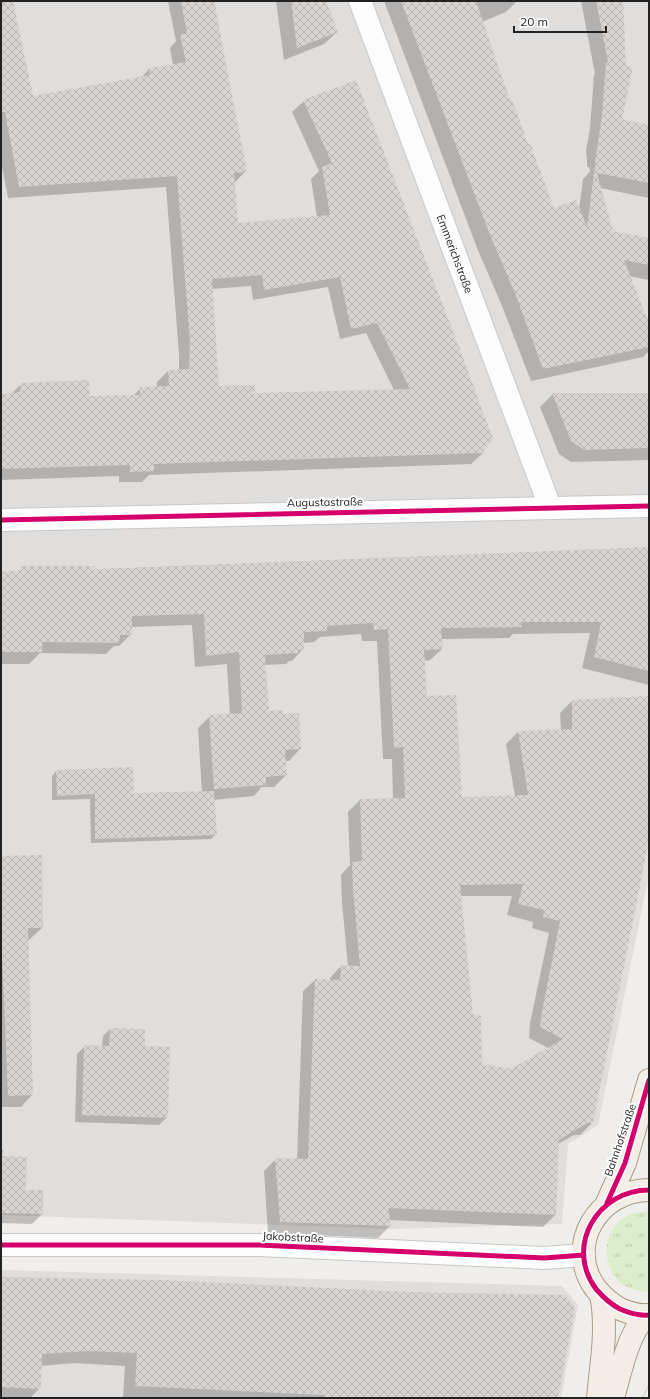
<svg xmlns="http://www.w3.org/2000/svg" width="650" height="1399" font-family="Mulish,sans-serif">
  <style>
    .residential { fill: #dfdedc }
    .grass { fill: url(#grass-tufts) }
    .shadow { fill: #0003; fill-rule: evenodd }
    .building { fill: url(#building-cross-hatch); fill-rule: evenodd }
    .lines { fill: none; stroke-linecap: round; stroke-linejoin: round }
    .minor-casing { stroke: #c9c8c7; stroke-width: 24 }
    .major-casing { stroke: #a79c86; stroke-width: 24 }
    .minor { stroke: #fdfcfc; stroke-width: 22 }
    .major { stroke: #f3ede7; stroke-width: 22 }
    .tram { stroke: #ccc; stroke-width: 1 }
    .cycleway-casing { stroke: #fff; stroke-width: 8 }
    .cycleway { stroke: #d6006c; stroke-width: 5 }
    .labels { text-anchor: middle; stroke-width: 4; stroke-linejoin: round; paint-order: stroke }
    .street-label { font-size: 11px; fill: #222; stroke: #fff }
  </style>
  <defs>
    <pattern id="grass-tufts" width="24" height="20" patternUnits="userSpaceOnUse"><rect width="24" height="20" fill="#ddeccb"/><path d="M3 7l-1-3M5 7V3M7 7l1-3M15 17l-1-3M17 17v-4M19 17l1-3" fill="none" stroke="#bdcaae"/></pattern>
    <pattern id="building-cross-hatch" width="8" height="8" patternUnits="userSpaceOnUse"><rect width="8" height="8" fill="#d7d4d2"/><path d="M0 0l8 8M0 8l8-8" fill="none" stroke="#b8b6b4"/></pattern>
  </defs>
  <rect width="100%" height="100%" fill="#f0eeeb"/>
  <path class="residential" d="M1 1H649V874L598 1125 568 1144 562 1224 394 1229 1 1215Z
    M1 1270 562 1286 578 1305 561 1398H1Z"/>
  <path class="grass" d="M649 1211V1292C641 1291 633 1290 625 1286 601 1270 600 1232 625 1217 633 1213 641 1212 649 1211Z"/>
  <path class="shadow" d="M1 1H12L32 97 141 78 149 69 173 65 170 48 176 41 168 1H212L246 171 234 183 237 224 317 217 311 179 319 171 292 112 304 101 483 453 471 464 149 475 142 482H119V476L1 480V394H11L21 384 89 397 133 396 141 388H157V382L168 371 179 370V354L166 187 8 198 1 161ZM251 286 253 300 328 287 340 339 366 333 394 390 254 394 218 387 211 289Z
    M276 1H325L337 32 324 44 284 60Z
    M384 1H517L506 12 482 22 510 101 554 209H579L583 179 590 172 589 167H587V160L586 151 590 128 594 75 595 74 581 1H622L621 120 649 126V198L600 188 612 232 649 239V280L629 276 649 328V351L643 357 531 381 502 306 477 248Z
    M553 394H649V460L571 462 559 454 540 407Z
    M649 548V685L582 668 590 633 513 634 509 638 441 639 442 649 430 660 424 661 426 698 461 798 515 796 506 744 518 732 561 730 560 713 572 701 649 697V835L592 1123 580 1135H574L558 1144 555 1215 543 1227 389 1220 390 1226 378 1238 268 1233 264 1171 276 1159 297 1160 303 991 315 980H330V978L341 966 348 967 342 902 341 875 350 865 348 812 360 800H393L392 759H383L377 641H362L361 634 320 637 314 642 303 643V649L292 661H289L286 664 264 665 268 713 300 749 289 761H285L286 775 274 787H262L254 796 213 800 216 834 211 839 91 843 90 799 52 800V776L56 771 133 794 202 793 198 728 210 716 230 715 227 664 195 667 192 625 131 627V634L119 646H114L106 654 40 653 29 664H1V573ZM460 896H512L507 915 533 922 532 928 549 933 530 1023 529 1038 548 1048 511 1070 481 1065 472 1015Z
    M1 857 42 928 30 939 28 940 32 1095 21 1107H1Z
    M110 1029 144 1047 167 1117 159 1125 75 1122 77 1054 85 1046 102 1047 103 1036Z
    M1 1150H3L2 1157 25 1191H42V1214L32 1224 1 1223Z
    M1 1278 557 1398H123L125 1366 74 1363 41 1366 40 1388 30 1398H1Z"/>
  <path class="building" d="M1 1H13L33 96 150 75 149 68 186 62 180 35 187 33 181 1H214L247 172 234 173 238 223 330 215 322 167 332 163 303 100 356 80 461 352 493 439 483 453 154 464V471L130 472V465L1 469V394L20 392V383L89 380 90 396 140 395V387L169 386 168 370 189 369 190 342 177 176 19 187 5 112H1ZM262 275 264 290 340 277 351 329 377 323 410 389 255 393V385L219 386 212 279Z
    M291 1H326L338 32 297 48Z
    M401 1H476L510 100 512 99 528 144 530 143 554 208 576 200 587 227 595 166 613 231 649 238V265L624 260 649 323V347L543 369 515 293 490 235Z
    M596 1H623L626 66 633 67 622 119 649 125V183L597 173 595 163 602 115 606 62H608Z
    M552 393H649V448L584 450 571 441Z
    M649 547V671L594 657 601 622H521L522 627 441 628 443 649 424 650 427 696 456 695 462 797 528 795 518 731 572 729V700L649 696V839L593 1123H587L559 1140 556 1215 388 1208 391 1226 280 1222 275 1158 308 1159 315 979 340 980 341 965 360 966 353 890 352 862 362 861 360 799 405 798 403 747 394 748 388 629 374 630 373 623 327 626V631L304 632V649L298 650V653L265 655 269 711 282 710 283 714 299 713 301 749 285 750 287 775 266 777V785L214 789 209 715 242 713 239 652 206 656 204 614 132 616V635H120L119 643 42 642V652H1V572L20 570 22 566H95V569L131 568ZM523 884 518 904 544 910 543 917 560 921 542 1011 540 1027 563 1039 511 1069 482 1064 481 1016 473 1014 460 885Z
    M133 767 134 793 214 791 217 835 95 839V794L57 796 56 770Z
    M42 855 43 928H28L33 1095 8 1096 1 929V856Z
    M110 1028 145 1029V1046L170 1047 168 1118 82 1115 84 1045 109 1046Z
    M1 1156 27 1157 26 1190H43V1214L1 1213Z
    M1 1277 160 1280 410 1292 565 1295 575 1308 558 1398H323V1395L135 1386 137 1353 87 1351 42 1354 41 1389 1 1387Z"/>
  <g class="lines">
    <g class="minor-casing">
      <g id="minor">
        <path id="s1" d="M360 1 550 507"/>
        <path d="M1 520 649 506"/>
        <path d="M1 1245H259L544 1258 584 1255"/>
      </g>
    </g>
    <g class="major-casing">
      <path id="major" d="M649 1190C598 1190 564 1246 596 1289 603 1297 610 1304 620 1309 629 1313 639 1316 649 1315
        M606 1205 625 1163 649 1080
        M598 1398C601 1364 608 1329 601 1295
        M613 1398C621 1370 627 1337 646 1315"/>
    </g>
    <use href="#minor" class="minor"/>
    <use href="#major" class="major"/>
    <path class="tram" d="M642 1398 649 1385"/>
    <g class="cycleway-casing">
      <path id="cycleway" d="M1 520 649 506
        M649 1190C598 1190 564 1246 596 1289 603 1297 610 1304 620 1309 629 1313 639 1316 649 1315
        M607 1203 625 1163 649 1080
        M1 1245H259L544 1258 584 1255"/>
    </g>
    <use href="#cycleway" class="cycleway"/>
  </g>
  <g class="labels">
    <g class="street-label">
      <text dy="4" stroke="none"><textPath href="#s1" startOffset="270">Emmerichstraße</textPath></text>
      <text transform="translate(325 502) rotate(-1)" y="4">Augustastraße</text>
      <text transform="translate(620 1140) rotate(-71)" y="4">Bahnhofstraße</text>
      <text transform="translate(293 1237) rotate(3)" y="4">Jakobstraße</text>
    </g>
  </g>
  <rect width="650" height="1399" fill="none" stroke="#222222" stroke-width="4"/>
  <path d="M514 26v6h92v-6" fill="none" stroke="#222222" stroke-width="2"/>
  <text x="520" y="26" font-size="12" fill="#222222" stroke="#ffffff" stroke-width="3" paint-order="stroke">20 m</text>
</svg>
